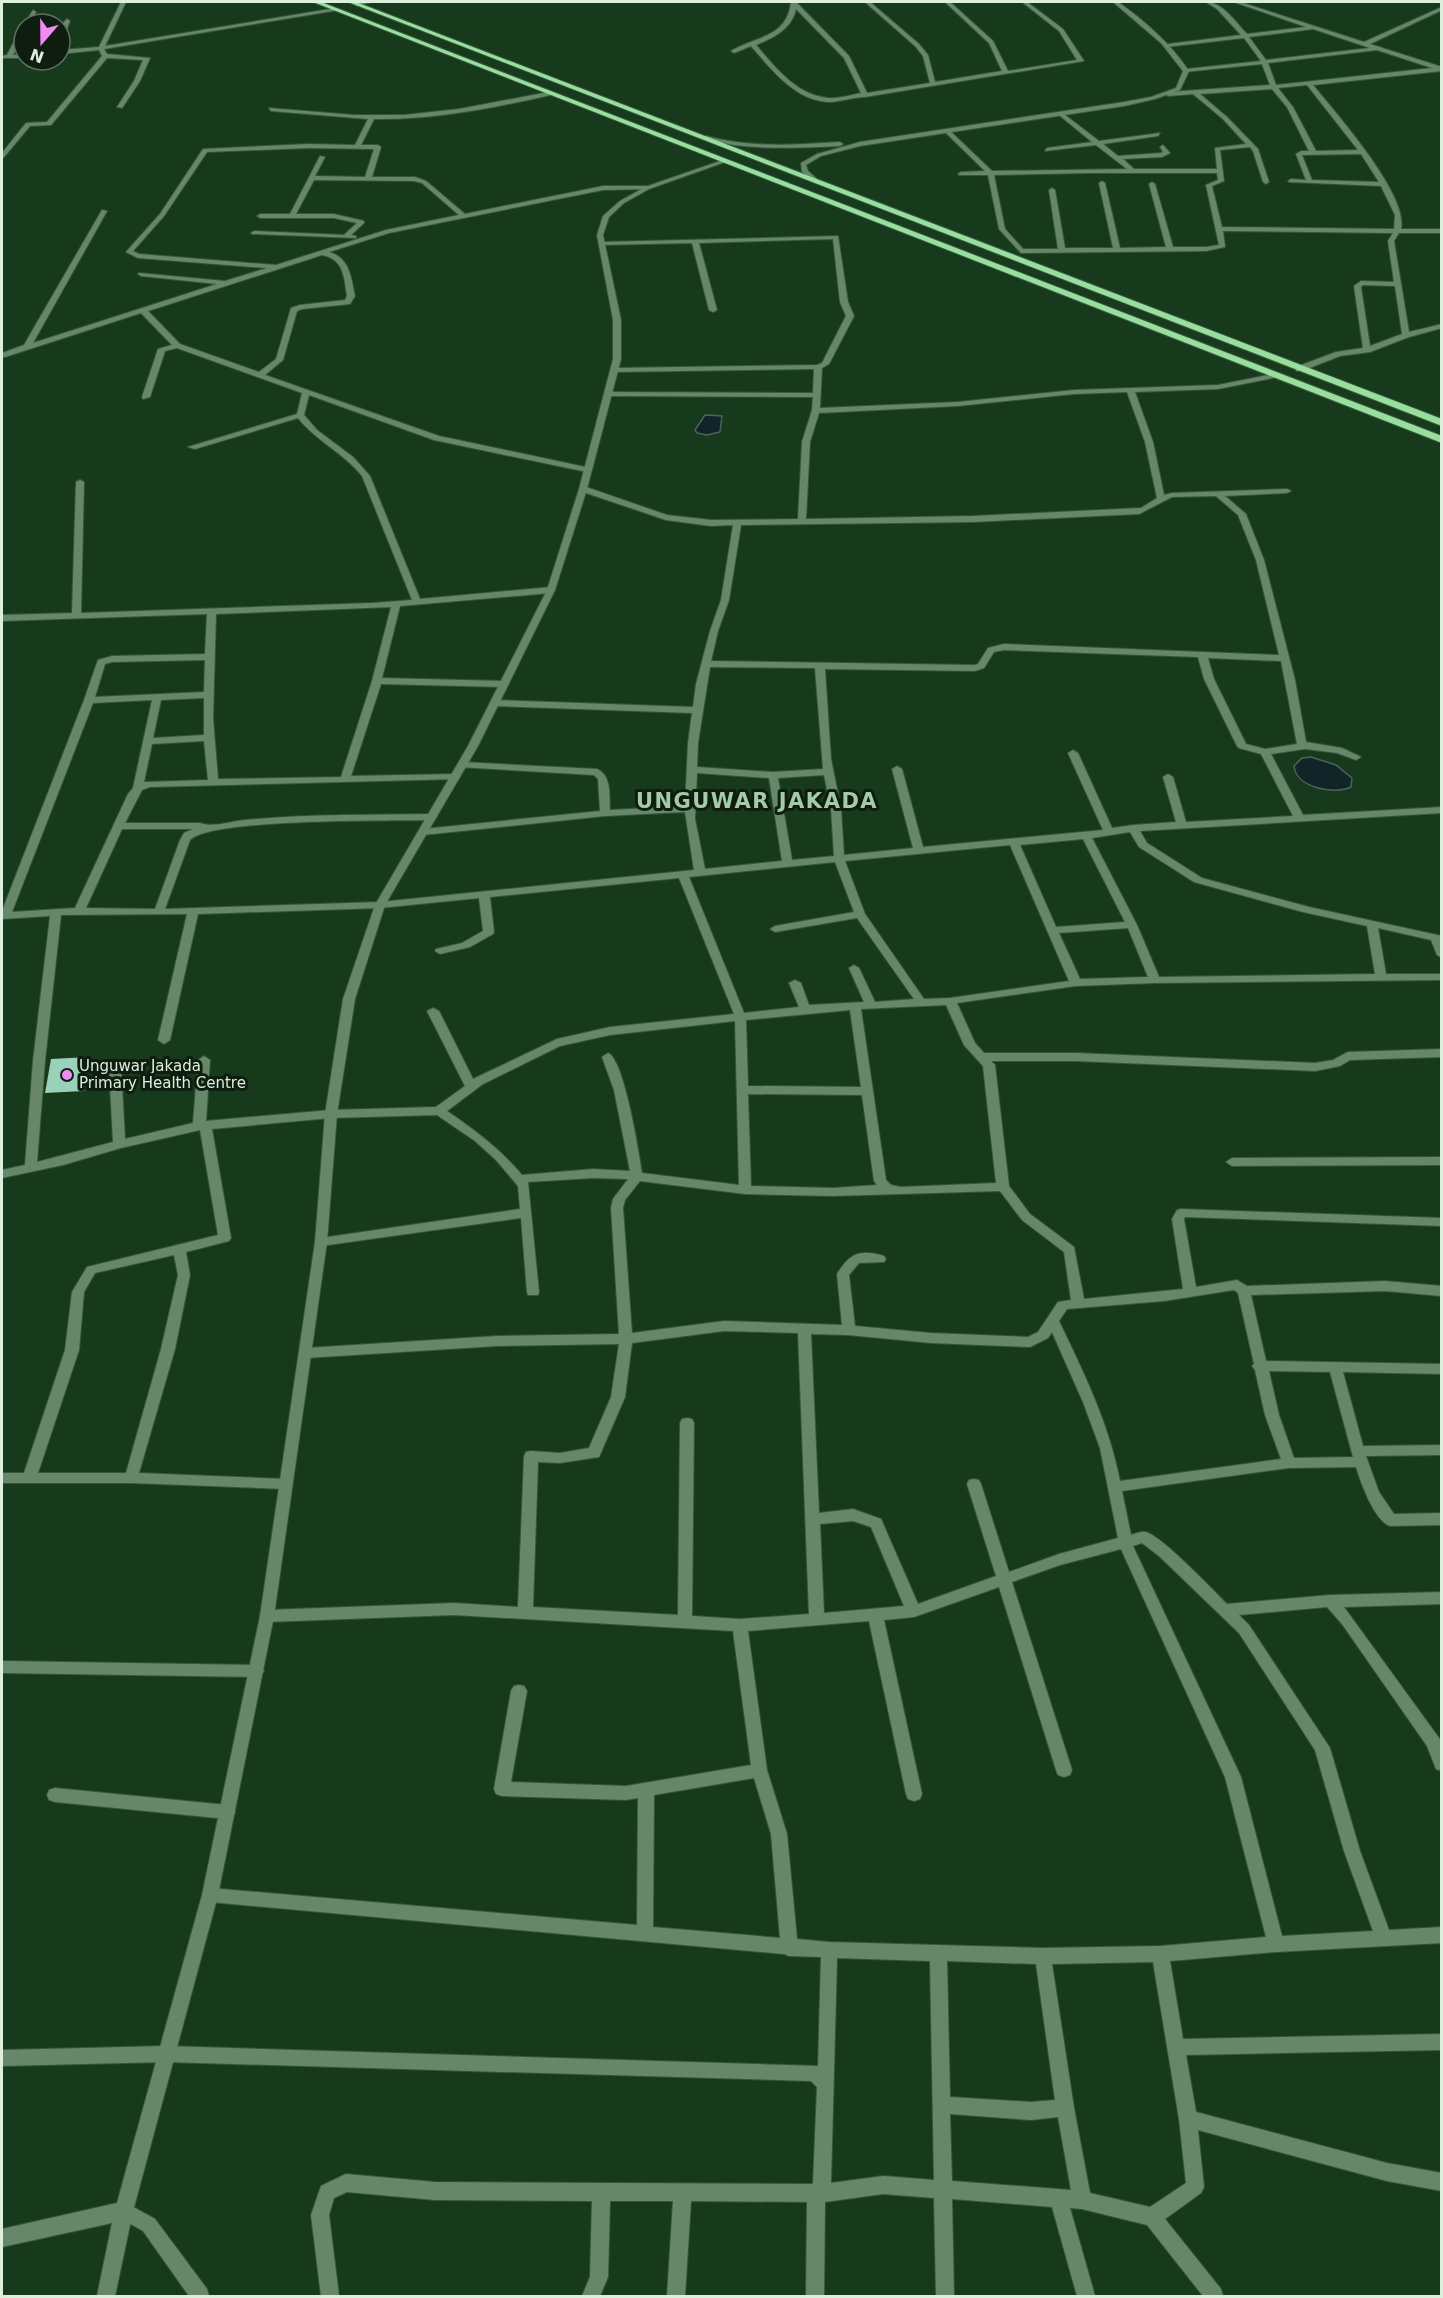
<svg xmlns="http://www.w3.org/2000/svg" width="1443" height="2298" font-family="'DejaVu Sans',sans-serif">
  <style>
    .water { fill: #112528; stroke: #4e625e; stroke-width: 1.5 }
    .building { fill: #9ad1ba }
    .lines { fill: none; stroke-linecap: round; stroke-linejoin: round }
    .minor-casing { stroke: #36573b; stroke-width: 2 }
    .tertiary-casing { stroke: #36573b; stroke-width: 2 }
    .primary-casing { stroke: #36573b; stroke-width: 2 }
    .minor { fill: #668869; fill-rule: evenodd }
    .tertiary { fill: #668869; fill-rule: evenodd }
    .primary { fill: #98de9f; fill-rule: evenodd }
    .poi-dot { fill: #f28af3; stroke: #0e1d10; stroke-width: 2 }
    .labels { text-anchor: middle; stroke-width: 6; stroke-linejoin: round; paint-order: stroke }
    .poi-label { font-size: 15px; fill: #dbefdc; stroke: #0e1d10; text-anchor: start }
    .district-label { font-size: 21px; font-weight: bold; letter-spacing: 1.5px; fill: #a4cba7; stroke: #0e1d10 }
  </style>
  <rect width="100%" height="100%" fill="#173a1c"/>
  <path class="water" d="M705 415 722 416 720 432 707 435 697 433 695 430Z
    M1311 757 1336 765 1352 778 1351 787C1335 795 1296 788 1294 766L1302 758Z"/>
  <path class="building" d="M89 1057 84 1091 45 1093 51 1059Z"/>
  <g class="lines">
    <g class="minor-casing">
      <path id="minor" d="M121 2H126L105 46 336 8 339 10 104 49 107 54 150 58 140 81 122 108 117 107 134 81 143 60 107 58 51 125 30 126 4 157 2 158V153L26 123 47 122 102 56 99 50 60 54V50L99 47Z
        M362 2H371L357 6 354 4Z
        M791 2H796L849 56 867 93 930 83 923 56 915 46 865 2H870L919 44 928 55 935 82 1002 71 989 43 945 2H950L993 41 1008 71 1077 60 1059 31 1022 2H1027L1063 29 1084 61 865 97C854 97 843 101 832 102 797 103 772 70 751 46L734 53 731 51C756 36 787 38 791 2ZM796 9 844 58 861 93C851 95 838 99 828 98 796 95 775 67 756 45 773 38 792 29 796 9Z
        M1206 2C1223 2 1236 23 1247 34L1306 27 1234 2H1240L1364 42 1442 7V10L1370 44 1442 67V71L1313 85C1334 111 1409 195 1401 229H1442V233H1399L1394 241 1409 332 1442 324V328L1409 337 1370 352 1340 356 1302 371H1296V367L1336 352 1363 348 1354 286 1361 281 1394 282 1388 241 1393 233 1223 231 1225 247 1206 251 1021 253 999 229 988 175H959L958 174 961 172 985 171 944 131V129H948L992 171 1127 169 1096 145 1045 151 1047 148 1092 142 1059 115 1061 112 1099 141 1160 133 1158 136 1103 144 1118 156 1161 153 1163 152 1160 147 1163 145 1170 153 1162 157 1123 159 1134 169H1217L1215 148 1246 144 1223 119 1193 94 1168 96 1165 94 1168 92 1270 85 1262 64 1184 72 1186 69 1261 61 1244 38 1166 47 1168 44 1241 35 1217 9ZM1313 29 1370 48 1266 60 1249 37ZM1377 50 1432 68 1276 85 1268 63ZM1307 85 1358 150 1316 151 1293 107 1278 88ZM1272 89 1287 107 1309 151H1301L1296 154 1306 180 1291 179 1288 181 1289 182 1381 186 1395 215 1394 229 1222 227 1212 186 1224 181 1220 150 1250 147 1253 151 1263 182 1266 184 1269 182 1258 149 1227 117 1200 94ZM1361 154 1379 182 1312 180 1302 155ZM1090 173H1217L1218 180 1206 185 1219 245 1206 247H1173L1155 184 1152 182 1149 184 1166 247 1120 248 1105 183 1102 181 1099 183 1113 248H1065L1055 190 1052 188 1049 190 1058 249H1023L1005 229 994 175ZM1363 285 1395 286 1402 334 1370 346 1361 287Z
        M33 10 36 12 29 24 24 25Z
        M67 19 70 21 63 39 60 41C60 33 61 23 67 19Z
        M24 26V33L13 55 24 54V58H2V56L7 55 21 28Z
        M549 92 551 95C493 108 434 120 374 119L361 145H378L381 147 372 177H415L426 181 465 214 603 186H647L649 187V189L603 190 389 233 329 252C350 258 351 278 355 296L350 304 302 309 297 311 283 360 265 375 439 436 590 468V472H587L434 440 309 395 304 415 317 430 353 457 370 476 420 599 551 587 555 590 551 593 400 606 382 678 504 681 509 684 504 687 381 684 351 776 455 774 460 777 458 779 150 787 142 790 125 823H200C212 828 232 821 245 820 307 814 370 815 432 814L437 817 432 820C393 821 211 818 190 840L165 909 380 902 694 870 685 812 605 816 423 835 418 832 423 829 600 811 598 779 594 775 459 767V763L462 762 597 769C612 776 609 795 610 810L685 806 688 743 692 713 495 706 490 703 495 700 693 707 696 684 710 631 721 600 733 525 711 526 666 520 580 491V487H586L667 515 711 520 798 519 802 442 812 410 813 397 608 396 604 394 608 392 813 393 814 369 614 372 610 370 614 368 817 365 822 363 846 316 840 302 833 239 699 243 717 310 713 312 709 310 692 243 600 245V243L602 242 838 236 848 302 854 316 829 364 822 368 820 408 958 402 1074 390 1218 385 1278 373V377L1218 389 1135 392 1153 442 1164 495 1172 493 1287 489 1291 491 1287 493 1225 496 1246 514 1264 560 1295 680 1306 742 1342 748 1361 757 1356 760 1337 753 1305 749 1271 754 1303 815 1442 807V813L1140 831 1147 843 1202 878 1309 907 1442 936V958L1437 955 1431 940 1378 928 1386 974H1442V980L1155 983 1076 986 957 1003 975 1043 984 1053H1076L1315 1063 1333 1060 1348 1052 1442 1049V1057L1350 1060 1340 1066 1315 1071 1076 1061H991L995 1065 1009 1186 1030 1214 1074 1247 1084 1299 1183 1289 1172 1219 1177 1210 1181 1209 1442 1218V1226L1185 1217 1184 1219 1196 1287 1237 1280 1247 1286 1385 1281 1442 1286V1296L1385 1291 1251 1295 1266 1361 1442 1364V1374L1343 1372 1363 1446 1442 1445V1455L1366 1456 1379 1492 1394 1514 1442 1513V1525L1390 1526C1374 1520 1361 1483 1356 1467L1289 1468 1122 1491 1131 1535C1135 1534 1141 1531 1145 1532 1159 1533 1214 1591 1227 1604L1330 1595 1442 1592V1604L1344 1607 1439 1738 1442 1743V1771L1436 1769 1427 1746 1342 1624 1327 1607 1239 1615 1249 1625 1330 1748 1360 1851 1389 1930 1442 1927V1943L1276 1952 1170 1961 1183 2039 1442 2034V2050L1186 2055 1196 2112 1387 2163 1442 2173V2191L1387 2181 1198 2130 1204 2187 1201 2193 1165 2219 1221 2289 1223 2296H1203L1147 2225 1082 2209 1070 2208 1095 2296H1077L1052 2207 952 2199 954 2296H936L934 2198 883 2194 825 2202 824 2296H806L807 2202 691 2201 685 2296H667L673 2201H610L608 2277 600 2296H582L590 2277 592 2201 435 2200 347 2192 334 2198 329 2215 339 2296H321L311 2215 321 2186 346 2174 435 2182 813 2184 817 2087 811 2081 166 2062 2 2066V2050L166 2046 818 2066 821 1957 789 1956 784 1954 210 1902 204 1900 202 1895 204 1890 210 1888 637 1925 638 1798 626 1800 502 1796 496 1794 494 1789 511 1691 514 1686 519 1685 524 1686 527 1691 511 1782 626 1786 751 1765 733 1631 454 1615 267 1622 262 1620 260 1616 262 1612 267 1610 454 1603 518 1607 524 1456 526 1452 531 1451 560 1453 589 1448 611 1397 619 1344 497 1346 306 1358 301 1356 299 1353 301 1350 306 1348 497 1336 619 1334 611 1208 613 1199 628 1179 593 1178 528 1182 539 1292 538 1295H528L527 1292 521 1218 321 1246 315 1242 321 1238 520 1209 518 1186 496 1160 475 1141 437 1115 331 1118 212 1129 231 1238 229 1241 186 1252 190 1275 175 1349 139 1473 285 1479 290 1480 292 1484 290 1488 285 1489 131 1483H2V1473H24L65 1350 72 1292 87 1267 218 1235 200 1130 121 1148 63 1165 2 1178V1170L25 1165 33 1061 50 916 2 919V911L84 700 98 660 112 656 205 654 207 614 2 621V615L72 613 76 482 80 480 84 482 81 613 372 603 412 600 362 476C344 453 316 441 298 418L195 449 188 447 297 414 302 393 177 348 165 351 150 397 143 399 142 397 158 349 172 345 141 313 5 357H2V353L24 345 102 210 107 211 33 343 217 284 141 276 138 274 139 273 225 281 267 268 138 258 126 252 160 214 203 149 309 144 355 145 368 119 271 111 269 108 354 115H404L459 109ZM309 148 374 149 365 177 315 176 325 157 320 156 290 214H260L257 216 260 218H334L357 223 344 235 254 231 251 233 252 234 356 238V236L351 235 364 223V221L334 214H296L314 180 414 181 422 183 459 215 386 230 276 265 139 254 133 251 164 216 207 152ZM322 255C344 259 344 277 347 296L345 300 300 305 291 308 276 359 259 372 180 344 148 311ZM1127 392 1145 442 1157 498 1141 508 973 516 806 519 810 442 819 413 958 406 1074 394ZM1216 496 1238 515 1256 560 1279 655 1004 644 988 648 978 664 974 665 711 661 718 631 729 600 741 525 973 522 1139 514 1172 497ZM391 607 372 681 341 777 218 779 213 718 216 614ZM1004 650 1198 657 1204 679 1237 746 1239 748 1261 754 1293 816 1186 822 1173 777 1168 774 1163 777 1176 822 1133 825 1112 828 1078 753 1073 750 1068 753 1103 830 923 847 902 769 897 766 892 769 913 848 844 855 841 809 831 759 825 669 975 671 984 668 994 652ZM1208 658 1281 661 1297 744 1265 749 1246 744 1214 679ZM205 660 204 692 95 697 105 664 112 662ZM710 667 815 668 823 769 773 772 697 767 698 743ZM204 698V735L153 738 161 700ZM152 700 133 788 128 794 75 908 12 912 93 703ZM204 741 208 780 144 782 152 744ZM697 773 769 778 782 861 705 869 695 819ZM824 775 831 809 834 856 792 860 778 778ZM122 829H193L184 833 180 840 155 909 86 908ZM1130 832 1139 847 1194 882 1303 912 1367 926 1375 974 1159 977 1137 925 1092 838ZM1083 839 1125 922 1056 927 1020 845ZM1010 845 1069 981 950 998 924 999 865 914 845 861ZM835 862 854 912 775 926 770 929 775 932 857 918 914 999 875 1002 859 968 854 965 849 968 864 1002 809 1005 801 983 795 980 789 983 799 1007 744 1013 689 877ZM679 878 734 1014 610 1027 557 1039 473 1079 439 1011 433 1008 427 1011 465 1086 436 1107 331 1110 206 1121 210 1060 204 1056 198 1060 193 1123 125 1139 121 1067 115 1063 109 1067 113 1142 37 1162 45 1061 61 915 187 914 158 1040 164 1044 170 1040 198 914 380 908 479 898 483 931 462 943 436 949 435 951 440 954 470 947 493 934 494 932 490 897ZM1128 928 1148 977 1080 979 1059 933ZM946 1005 964 1045 983 1066 996 1183 901 1187 891 1185 886 1180 861 1009ZM850 1010 861 1087 748 1086 746 1020ZM735 1021 739 1185 642 1173C639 1153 624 1059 608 1053L602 1057 614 1090 630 1171 593 1169 522 1175C499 1148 476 1131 447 1111L483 1084 560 1046 610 1035ZM748 1094 862 1095 874 1181 877 1185 833 1188 751 1186ZM640 1181 745 1194 833 1196 1000 1191 1022 1220 1064 1252 1071 1300 1058 1302 1038 1332 1028 1337 931 1333 855 1326 849 1275 859 1263 884 1262 886 1259 884 1256C860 1249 850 1253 837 1274L842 1325 724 1321 632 1333 623 1208 625 1200ZM174 1255 178 1275 161 1349 126 1473H38L79 1350 84 1292 95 1273ZM1234 1290 1238 1293 1254 1364 1252 1366 1255 1370 1265 1415 1281 1459 1120 1481C1109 1424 1084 1373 1059 1321L1067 1309 1164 1301ZM724 1331 798 1333 809 1614 740 1619 692 1616 694 1423 692 1419 687 1418 682 1419 680 1423 678 1615 533 1607 538 1462 560 1463 599 1457 625 1397 632 1343ZM1052 1332 1083 1402 1100 1448 1118 1538 1059 1554 1009 1572 981 1484 979 1480 974 1479 969 1480 967 1484 996 1576 918 1604 881 1519 853 1509 819 1513 811 1334 849 1335 931 1343 1030 1347 1048 1338ZM1269 1371 1330 1372 1353 1457 1294 1458 1279 1415ZM853 1521 871 1527 904 1606 824 1613 820 1524ZM1142 1543 1159 1556 1239 1633 1315 1750 1344 1851 1373 1931 1282 1936 1241 1777 1133 1546ZM1121 1549 1225 1777 1266 1937 1160 1946 1043 1948 829 1942 797 1939 787 1834 767 1770 748 1631 869 1621 906 1794 908 1799 914 1801 920 1799 922 1794 884 1620 914 1617 999 1587 1056 1770 1058 1775 1064 1777 1070 1775 1072 1770 1012 1582 1060 1565ZM754 1778 771 1834 780 1938 653 1927 654 1795ZM837 1958 930 1961 934 2180 883 2176 831 2183ZM947 1961 1036 1964 1055 2100 1031 2102 950 2097ZM1153 1962 1179 2119 1186 2183 1150 2207 1090 2193 1074 2108 1052 1964ZM950 2114 1031 2120 1058 2117 1071 2190 952 2181Z
        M1442 1157V1165L1232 1166 1226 1162 1232 1158Z
        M2 1661 256 1665 261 1667 264 1671 261 1675 256 1677 2 1673Z
        M55 1788 227 1805 233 1807 235 1812 233 1817 227 1819 55 1802 49 1800 47 1795 49 1790Z
        M124 2202 155 2219 207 2289 209 2296H189L143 2231 118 2217 115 2211 118 2205Z"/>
    </g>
    <g class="tertiary-casing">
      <path id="tertiary" d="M1113 2H1118C1145 21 1170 43 1189 71L1180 90 1155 99 1124 106 860 146 821 156 806 165 808 171 817 179V181H813L802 172 801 163 817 154 860 142 1124 102 1151 97 1176 88 1183 71 1161 43Z
        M706 136C751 148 794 145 840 142L843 144 840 146C793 148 750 151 704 139Z
        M723 160 728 161 649 189 624 203 609 217 603 235 621 320V359L587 489 555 590 478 746 385 905 355 999 337 1114 327 1242 274 1616 218 1895 133 2211 115 2296H97L112 2223 2 2247V2229L117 2203 202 1895 260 1616 315 1242 325 1114 343 999 375 905 468 746 547 590 579 489 613 359V320L597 235 603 216 620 201 645 187Z"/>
    </g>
    <g class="primary-casing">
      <path id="primary" d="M313 2H321L1442 436V443Z
        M348 2H356L1442 419V426Z"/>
    </g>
    <use href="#minor" class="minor"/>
    <use href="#tertiary" class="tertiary"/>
    <use href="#primary" class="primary"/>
  </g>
  <circle class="poi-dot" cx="67" cy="1075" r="6"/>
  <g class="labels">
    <g class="poi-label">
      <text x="79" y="1071">Unguwar Jakada<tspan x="79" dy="17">Primary Health Centre</tspan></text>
    </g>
    <g class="district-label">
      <text x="757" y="808">UNGUWAR JAKADA</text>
    </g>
  </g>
  <rect width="1443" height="2298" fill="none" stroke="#dbefdc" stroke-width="6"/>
  <g transform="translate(42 42) rotate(200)"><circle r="28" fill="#0e1d10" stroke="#607162" stroke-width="1.5"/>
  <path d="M0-4.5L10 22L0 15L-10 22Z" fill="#f28af3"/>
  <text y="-9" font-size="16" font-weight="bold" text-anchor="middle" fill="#dbefdc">N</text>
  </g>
</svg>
